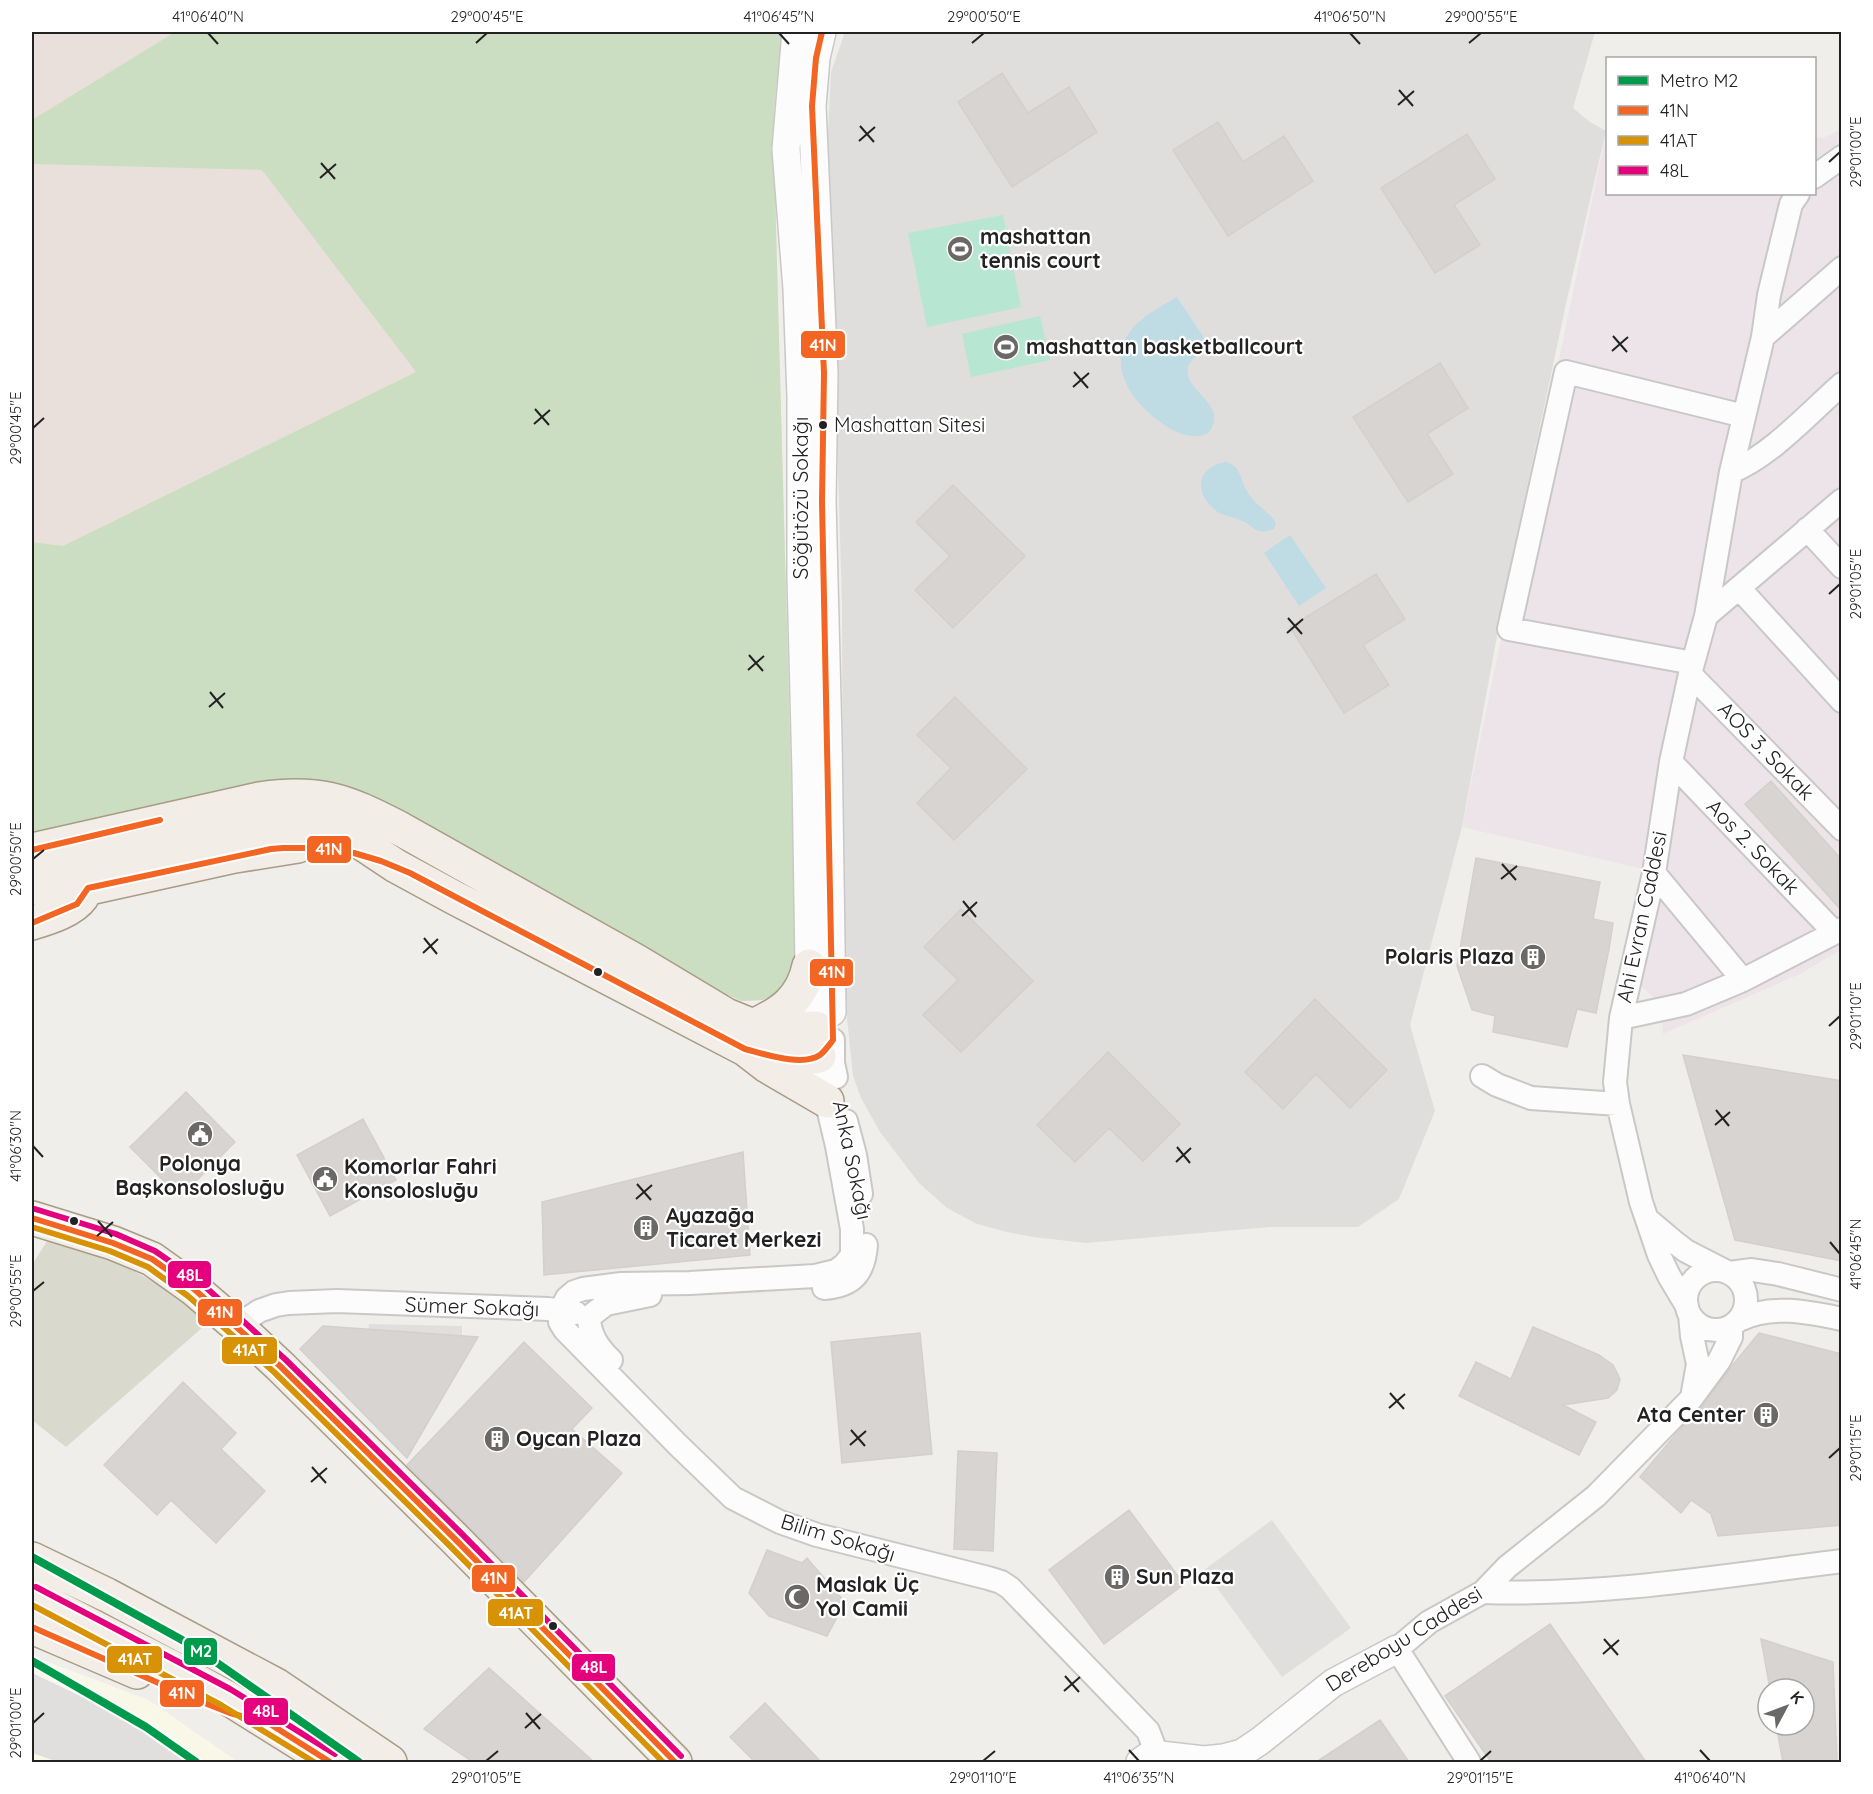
<svg xmlns="http://www.w3.org/2000/svg" width="1873" height="1794" font-family="Quicksand,sans-serif">
  <style>
    .residential { fill: #dfdedc }
    .industrial { fill: #ede4e9 }
    .education { fill: #f8f7e8 }
    .military { fill: #eae0db }
    .construction { fill: #d9d9cd }
    .forest { fill: #cbdec1 }
    .pitch { fill: #b7e6d2 }
    .parking { fill: #e0dfde }
    .water { fill: #bfdbe3 }
    .building { fill: #d7d4d2; stroke: #d3d0cc; stroke-width: 1.5 }
    .lines { fill: none; stroke-linecap: round; stroke-linejoin: round }
    .minor-casing { stroke: #c9c8c7; stroke-width: 26 }
    .tertiary-casing { stroke: #c9c8c7; stroke-width: 30 }
    .primary-casing { stroke: #a79c86; stroke-width: 36 }
    .minor { stroke: #fdfcfc; stroke-width: 22 }
    .tertiary { stroke: #fdfcfc; stroke-width: 27 }
    .primary { stroke: #f3ede7; stroke-width: 33 }
    .bus-1-casing { stroke: #fff; stroke-width: 10 }
    .bus-2-casing { stroke: #fff; stroke-width: 10 }
    .bus-3-casing { stroke: #fff; stroke-width: 10 }
    .bus-1 { stroke: #f26522; stroke-width: 6 }
    .bus-2 { stroke: #d79205; stroke-width: 6 }
    .bus-3 { stroke: #e5007d; stroke-width: 6 }
    .metro-1-casing { stroke: #fff; stroke-width: 12 }
    .metro-1 { stroke: #009a4c; stroke-width: 8 }
    .ticks { fill: none; stroke: #222; stroke-width: 2 }
    .bus-dot { fill: #222; stroke: #fff; stroke-width: 2 }
    .labels { text-anchor: middle; stroke-width: 4.5; stroke-linejoin: round; paint-order: stroke }
    .bus-label { font-size: 20px; fill: #222; stroke: #fff; text-anchor: start }
    .poi-label { font-size: 21px; font-weight: bold; fill: #222; stroke: #fff; text-anchor: start }
    .street-label { font-size: 21px; fill: #222; stroke: #fff }
    .line-badge { stroke: #fff; stroke-width: 2 }
    .badge-label { font-size: 16px; text-anchor: middle; font-weight: bold; fill: #fff }
    .neatline { fill: none; stroke: #222; stroke-width: 2 }
    .ticks-label { font-size: 15px; text-anchor: middle; fill: #222 }
  </style>
  <rect width="100%" height="100%" fill="#f0eeeb"/>
  <path class="residential" d="M845 32H1595L1573 108 1590 122 1606 131 1566 304 1508 576 1462 827 1410 1025 1435 1111 1399 1199 1358 1227H1270L1086 1243 1033 1237 1007 1232 977 1224 947 1208 919 1183 880 1132 861 1098 853 1076 845 999 843 866 842 604 828 134 831 72Z"/>
  <path class="industrial" d="M1607 128 1608 194H1814L1815 138H1823L1841 129V950L1800 974 1663 1034 1662 1006 1639 984 1665 874 1462 827Z"/>
  <path class="education" d="M32 1656 149 1700 238 1762H32Z"/>
  <path class="military" d="M32 32H782L774 111 776 228 796 958 763 1000 741 1001 726 994 400 814 32 836Z"/>
  <path class="construction" d="M51 1235 112 1259 150 1280 190 1304 211 1320 66 1447 32 1420V1265Z"/>
  <path class="forest" d="M175 32H782L774 111 776 228 796 958 791 981 779 992 763 1000 741 1001 726 994 597 924 400 814 32 836V542L63 546 416 372 262 170 32 164V120Z"/>
  <path class="pitch" d="M1003 215 1021 307 927 327 908 233Z
    M1040 316 1050 360 971 377 962 334Z"/>
  <path class="parking" d="M369 1324 462 1326V1335L368 1330Z
    M1272 1520 1351 1628 1282 1677 1204 1570Z
    M32 1673 116 1713 187 1762H58L32 1753Z"/>
  <path class="water" d="M1177 297 1210 347C1152 379 1225 395 1213 425 1211 430 1209 433 1204 435 1177 444 1133 404 1125 381 1121 372 1119 359 1122 349 1129 322 1155 310 1177 297Z
    M1226 462C1242 467 1239 478 1247 491 1255 506 1270 512 1276 523L1274 529C1254 536 1256 526 1240 520 1231 516 1221 516 1214 509 1193 491 1198 466 1226 462Z
    M1290 535 1326 588 1299 606 1264 553Z"/>
  <path class="building" d="M1002 73 1028 113 1069 87 1097 132 1012 187 958 102Z
    M1218 122 1243 162 1284 136 1313 181 1228 236 1173 150Z
    M1467 134 1495 179 1454 205 1480 245 1435 273 1381 188Z
    M1440 363 1468 408 1427 434 1453 474 1408 502 1353 417Z
    M953 485 1025 556 953 628 915 590 950 556 916 522Z
    M1376 574 1405 619 1363 645 1389 685 1344 713 1290 627Z
    M955 697 1027 769 954 840 917 803 951 768 917 735Z
    M1771 781 1842 860V911L1745 804Z
    M1476 858 1600 882 1593 919 1613 923 1609 949 1596 1013 1577 1009 1567 1047 1493 1032 1495 1016 1472 1010 1457 966Z
    M961 909 1033 981 961 1052 923 1015 958 980 924 947Z
    M1315 999 1387 1070 1350 1108 1316 1074 1283 1109 1245 1072Z
    M1108 1052 1180 1124 1143 1161 1109 1128 1075 1162 1037 1125Z
    M1683 1055 1842 1081V1261L1735 1240Z
    M186 1092 235 1142 180 1197 130 1147Z
    M363 1119 396 1180 330 1216 297 1155Z
    M743 1152 750 1255 544 1275 542 1202Z
    M323 1326 478 1337 407 1458 300 1349Z
    M1533 1327 1599 1355 1613 1365 1620 1379 1617 1390 1608 1398 1563 1405 1596 1422 1579 1455 1459 1396 1476 1362 1511 1379Z
    M920 1333 932 1454 842 1463 831 1342Z
    M1759 1333 1842 1354V1525L1718 1536 1711 1514 1691 1500 1681 1513 1640 1477 1676 1434 1702 1407 1731 1367Z
    M524 1342 592 1408 572 1429 622 1473 524 1582 407 1465Z
    M183 1382 236 1433 221 1449 265 1491 216 1543 171 1500 157 1515 104 1465Z
    M958 1451 997 1453 993 1551 954 1549Z
    M1129 1510 1184 1584 1104 1644 1049 1570Z
    M767 1550 802 1563 807 1558 845 1602 827 1636 769 1616 749 1593Z
    M1550 1624 1646 1762H1491L1445 1696Z
    M1761 1639 1833 1662 1837 1762H1783L1776 1725H1804V1689H1770Z
    M489 1668 594 1762H473L424 1729Z
    M765 1703 821 1762H755L730 1737Z
    M1380 1720 1409 1762H1316Z"/>
  <g class="lines">
    <g class="minor-casing">
      <path id="minor" d="M1814 177 1842 157
        M1763 337 1842 268
        M1731 472C1772 455 1809 413 1842 384
        M1807 529 1842 567
        M1739 588 1842 701
        M1706 616 1842 500
        M1693 663 1509 629 1566 372 1744 416
        M1690 674 1842 829
        M1671 762 1834 932
        M1654 873 1743 980
        M1621 1018 1686 1004 1743 980 1842 929
        M833 1040V1063L836 1077
        M819 1056 823 1087 837 1146 852 1229V1255L844 1265 836 1271 815 1276 690 1283 621 1284 583 1289 574 1292 567 1298 561 1310 560 1322 565 1330 678 1445 733 1498 780 1522 817 1535 988 1578 1001 1582 1010 1588 1148 1731 1153 1744 1152 1753 1147 1757
        M1482 1076 1497 1085 1531 1098 1618 1104
        M846 1121 855 1155 861 1194
        M1647 1219 1673 1241 1686 1251 1725 1271
        M1686 1300a30 30 0 1 1 60 0a30 30 0 1 1-60 0Z
        M1730 1273 1752 1270 1778 1274 1842 1290
        M824 1288C853 1286 864 1273 866 1245
        M1687 1306 1669 1276 1659 1255 1641 1202 1618 1104 1615 1082 1621 1018 1654 873 1671 762 1690 674 1706 616 1731 472 1763 337 1769 295 1791 204 1798 194
        M1690 1315 1692 1336 1698 1364 1693 1392
        M589 1317C589 1335 598 1348 611 1360
        M589 1317 606 1304 650 1295
        M1739 1320C1771 1304 1808 1312 1842 1319
        M237 1326 259 1311 276 1305 289 1303 337 1301 548 1309 576 1313
        M1483 1592C1603 1596 1723 1576 1842 1561
        M1469 1762 1397 1649 1429 1622 1483 1592 1507 1567 1596 1496 1691 1399 1719 1361 1731 1337V1327"/>
    </g>
    <g class="tertiary-casing">
      <path id="tertiary" d="M796 32 786 149 797 289 801 397V578L806 772 809 966 815 996 818 1049
        M822 32 816 58 812 106 824 373 822 501 828 739 832 1012
        M1140 1762 1147 1757 1160 1755 1204 1760 1223 1758 1242 1753 1260 1741 1333 1683 1397 1649"/>
    </g>
    <g class="primary-casing">
      <path id="primary" d="M32 850 259 799C318 790 345 800 397 827L636 961 726 1015 753 1026 765 1029 816 1028
        M32 878 241 831 290 825 326 828 343 833 357 840 396 866 453 897 745 1049 767 1066 827 1101
        M49 897 235 856 298 846
        M32 923C48 918 72 911 82 897
        M753 1026C782 1013 802 999 809 966
        M758 1052 798 1060 819 1056
        M32 1218 113 1243 152 1259 194 1289 237 1326 280 1366 454 1538 675 1762
        M32 1559 107 1595 276 1685 390 1762
        M32 1595 173 1668 226 1697 330 1762
        M32 1627 137 1672"/>
    </g>
    <use href="#minor" class="minor"/>
    <use href="#tertiary" class="tertiary"/>
    <use href="#primary" class="primary"/>
    <g class="bus-1-casing">
      <path id="bus-1" d="M32 850 160 820
        M32 923 77 904 88 888 271 849 283 848H319L354 853 381 861 410 873 745 1049C765 1054 802 1067 820 1055 825 1051 829 1045 833 1040L822 501 824 373 812 106 816 58 822 32
        M32 1218 113 1243 152 1259 194 1289 280 1366 454 1538 675 1762
        M32 1627 197 1700 230 1713 270 1724 330 1762"/>
    </g>
    <g class="bus-2-casing">
      <path id="bus-2" d="M32 1227 110 1251 148 1267 188 1296 274 1372 448 1544 663 1762
        M32 1605 221 1705 314 1762"/>
    </g>
    <g class="bus-3-casing">
      <path id="bus-3" d="M35 1209 116 1234 155 1251 200 1282 286 1360 460 1532 681 1756
        M36 1587 230 1689 335 1754"/>
    </g>
    <use href="#bus-1" class="bus-1"/>
    <use href="#bus-2" class="bus-2"/>
    <use href="#bus-3" class="bus-3"/>
    <g class="metro-1-casing">
      <path id="metro-1" d="M32 1557 193 1646 359 1762
        M32 1661 146 1727 196 1762"/>
    </g>
    <use href="#metro-1" class="metro-1"/>
  </g>
  <path class="ticks" d="M208 33 218 44M779 33 789 44M1350 33 1360 44M476 43 487 33M972 43 984 33M1469 43 1481 33M1399 90 1413 106M1398 105 1414 91M860 126 874 142M859 141 875 127M1829 162 1840 152M321 163 335 179M320 178 336 164M1613 336 1627 352M1612 351 1628 337M1074 372 1088 388M1073 387 1089 373M535 409 549 425M534 424 550 410M33 428 44 418M1829 594 1840 584M1288 618 1302 634M1287 633 1303 619M749 655 763 671M748 670 764 656M210 692 223 708M209 707 225 693M33 859 44 850M1502 864 1516 880M1501 879 1517 866M963 901 976 917M962 916 977 902M424 938 437 954M423 953 438 939M1829 1026 1840 1016M1716 1110 1729 1126M1715 1125 1730 1112M33 1146 43 1157M1177 1147 1190 1163M1176 1162 1191 1148M637 1184 651 1200M636 1199 652 1185M98 1221 112 1237M97 1236 113 1222M1830 1242 1840 1254M33 1291 44 1282M1390 1393 1404 1409M1389 1408 1405 1394M851 1430 865 1446M850 1445 866 1431M1829 1458 1840 1448M312 1467 326 1483M311 1482 327 1468M1604 1639 1618 1655M1603 1654 1619 1640M1065 1676 1079 1692M1064 1691 1080 1677M526 1713 540 1729M33 1723 44 1713M525 1728 541 1714M1129 1750 1139 1761M1700 1750 1710 1761M486 1761 498 1751M983 1761 995 1751M1480 1761 1491 1751"/>
  <defs>
    <g id="stadium-disc" transform="scale(1.35)"><circle r="9.5" fill="#6a6968" stroke="#fff"/><path d="M0-5a6.5 5 0 1 0 0 10a6.5 5 0 1 0 0-10ZM-3.5-1.8h7v3.6h-7Z" fill="#fff"/></g>
    <g id="building-disc" transform="scale(1.35)"><circle r="9.5" fill="#6a6968" stroke="#fff"/><path d="M-4-6H4V6H1V3H-1V6H-4ZM-2.5-4.3h1.7v1.8h-1.7ZM.8-4.3h1.7v1.8H.8ZM-2.5-1h1.7V.8h-1.7ZM.8-1h1.7V.8H.8Z" fill="#fff"/></g>
    <g id="civic-disc" transform="scale(1.35)"><circle r="9.5" fill="#6a6968" stroke="#fff"/><path d="M-.6-6.5H3V-4.5H.6V-3L4-1V1h2V6H-6V1h2V-1L-.6-3ZM-1.2 2.5V6h2.4V2.5Z" fill="#fff"/></g>
    <g id="mosque-disc" transform="scale(1.35)"><circle r="9.5" fill="#6a6968" stroke="#fff"/><path d="M3.5-4.9A6 6 0 1 0 3.5 4.9A5 5 0 1 1 3.5-4.9Z" fill="#fff"/></g>
  </defs>
  <g fill-rule="evenodd">
    <use href="#stadium-disc" x="960" y="249"/>
    <use href="#stadium-disc" x="1006" y="347"/>
    <use href="#building-disc" x="1533" y="957"/>
    <use href="#civic-disc" x="200" y="1134"/>
    <use href="#civic-disc" x="325" y="1179"/>
    <use href="#building-disc" x="646" y="1228"/>
    <use href="#building-disc" x="1766" y="1415"/>
    <use href="#building-disc" x="497" y="1439"/>
    <use href="#building-disc" x="1117" y="1577"/>
    <use href="#mosque-disc" x="797" y="1597"/>
  </g>
  <g class="bus-dot">
    <circle cx="823" cy="425" r="5"/>
    <circle cx="598" cy="972" r="5"/>
    <circle cx="74" cy="1221" r="5"/>
    <circle cx="553" cy="1626" r="5"/>
  </g>
  <g class="labels">
    <g class="bus-label">
      <text x="834" y="432">Mashattan Sitesi</text>
    </g>
    <g class="poi-label">
      <text x="980" y="244">mashattan<tspan x="980" dy="24">tennis court</tspan></text>
      <text x="1026" y="354">mashattan basketballcourt</text>
      <text x="1514" y="964" text-anchor="end">Polaris Plaza</text>
      <text x="200" y="1171" text-anchor="middle">Polonya<tspan x="200" dy="24">Başkonsolosluğu</tspan></text>
      <text x="344" y="1174">Komorlar Fahri<tspan x="344" dy="24">Konsolosluğu</tspan></text>
      <text x="666" y="1223">Ayazağa<tspan x="666" dy="24">Ticaret Merkezi</tspan></text>
      <text x="1746" y="1422" text-anchor="end">Ata Center</text>
      <text x="516" y="1446">Oycan Plaza</text>
      <text x="1136" y="1584">Sun Plaza</text>
      <text x="816" y="1592">Maslak Üç<tspan x="816" dy="24">Yol Camii</tspan></text>
    </g>
    <g class="street-label">
      <text transform="translate(801 498) rotate(-90)" y="7">Söğütözü Sokağı</text>
      <text transform="translate(1766 751) rotate(46)" y="7">AOS 3. Sokak</text>
      <text transform="translate(1753 847) rotate(46)" y="7">Aos 2. Sokak</text>
      <text transform="translate(1642 917) rotate(-78)" y="7">Ahi Evran Caddesi</text>
      <text transform="translate(852 1160) rotate(78)" y="7">Anka Sokağı</text>
      <text transform="translate(472 1307) rotate(2)" y="7">Sümer Sokağı</text>
      <text transform="translate(838 1538) rotate(17)" y="7">Bilim Sokağı</text>
      <text transform="translate(1404 1639) rotate(-32)" y="7">Dereboyu Caddesi</text>
    </g>
  </g>
  <g class="line-badge">
    <rect x="800" y="330" width="46" height="29" rx="6" fill="#f26522"/>
    <rect x="306" y="835" width="46" height="29" rx="6" fill="#f26522"/>
    <rect x="809" y="958" width="45" height="29" rx="6" fill="#f26522"/>
    <rect x="167" y="1260" width="45" height="29" rx="6" fill="#e5007d"/>
    <rect x="197" y="1298" width="46" height="29" rx="6" fill="#f26522"/>
    <rect x="221" y="1336" width="57" height="29" rx="6" fill="#d79205"/>
    <rect x="471" y="1564" width="45" height="29" rx="6" fill="#f26522"/>
    <rect x="487" y="1598" width="57" height="29" rx="6" fill="#d79205"/>
    <rect x="183" y="1637" width="35" height="29" rx="6" fill="#009a4c"/>
    <rect x="106" y="1645" width="57" height="29" rx="6" fill="#d79205"/>
    <rect x="571" y="1653" width="45" height="29" rx="6" fill="#e5007d"/>
    <rect x="159" y="1679" width="46" height="29" rx="6" fill="#f26522"/>
    <rect x="243" y="1697" width="46" height="29" rx="6" fill="#e5007d"/>
  </g>
  <g class="badge-label">
    <text x="823" y="351">41N</text>
    <text x="329" y="855">41N</text>
    <text x="832" y="978">41N</text>
    <text x="190" y="1281">48L</text>
    <text x="220" y="1318">41N</text>
    <text x="250" y="1356">41AT</text>
    <text x="494" y="1584">41N</text>
    <text x="516" y="1619">41AT</text>
    <text x="201" y="1657">M2</text>
    <text x="135" y="1665">41AT</text>
    <text x="594" y="1673">48L</text>
    <text x="182" y="1699">41N</text>
    <text x="266" y="1717">48L</text>
  </g>
  <rect width="1873" height="1794" fill="none" stroke="#ffffff" stroke-width="66"/>
  <rect x="1606" y="57" width="210" height="138" fill="#ffffff" stroke="#a7a7a7" stroke-width="1.5"/>
  <rect x="1618" y="76" width="30" height="9" fill="#009a4c" stroke="#a7a7a7" stroke-width="1.5"/>
  <text x="1660" y="87" font-size="18" fill="#222222">Metro M2</text>
  <rect x="1618" y="106" width="30" height="9" fill="#f26522" stroke="#a7a7a7" stroke-width="1.5"/>
  <text x="1660" y="117" font-size="18" fill="#222222">41N</text>
  <rect x="1618" y="136" width="30" height="9" fill="#d79205" stroke="#a7a7a7" stroke-width="1.5"/>
  <text x="1660" y="147" font-size="18" fill="#222222">41AT</text>
  <rect x="1618" y="166" width="30" height="9" fill="#e5007d" stroke="#a7a7a7" stroke-width="1.5"/>
  <text x="1660" y="177" font-size="18" fill="#222222">48L</text>
  <g transform="translate(1786 1707) rotate(49)"><circle r="28" fill="#ffffff" stroke="#a7a7a7" stroke-width="1.5"/>
  <path d="M0-4.5L10 22L0 15L-10 22Z" fill="#6a6968"/>
  <text y="-9" font-size="16" font-weight="bold" text-anchor="middle" fill="#222222">K</text>
  </g>
  <rect x="33" y="33" width="1807" height="1728" class="neatline"/>
  <g class="ticks-label">
    <text x="208" y="22">41°06'40"N</text>
    <text x="487" y="22">29°00'45"E</text>
    <text x="779" y="22">41°06'45"N</text>
    <text x="984" y="22">29°00'50"E</text>
    <text x="1350" y="22">41°06'50"N</text>
    <text x="1481" y="22">29°00'55"E</text>
    <text transform="translate(1856 152) rotate(-90)" y="5">29°01'00"E</text>
    <text transform="translate(16 428) rotate(-90)" y="5">29°00'45"E</text>
    <text transform="translate(1856 584) rotate(-90)" y="5">29°01'05"E</text>
    <text transform="translate(16 859) rotate(-90)" y="5">29°00'50"E</text>
    <text transform="translate(1856 1016) rotate(-90)" y="5">29°01'10"E</text>
    <text transform="translate(16 1146) rotate(-90)" y="5">41°06'30"N</text>
    <text transform="translate(1856 1254) rotate(-90)" y="5">41°06'45"N</text>
    <text transform="translate(16 1291) rotate(-90)" y="5">29°00'55"E</text>
    <text transform="translate(1856 1448) rotate(-90)" y="5">29°01'15"E</text>
    <text transform="translate(16 1723) rotate(-90)" y="5">29°01'00"E</text>
    <text x="486" y="1783">29°01'05"E</text>
    <text x="983" y="1783">29°01'10"E</text>
    <text x="1139" y="1783">41°06'35"N</text>
    <text x="1480" y="1783">29°01'15"E</text>
    <text x="1710" y="1783">41°06'40"N</text>
  </g>
</svg>
